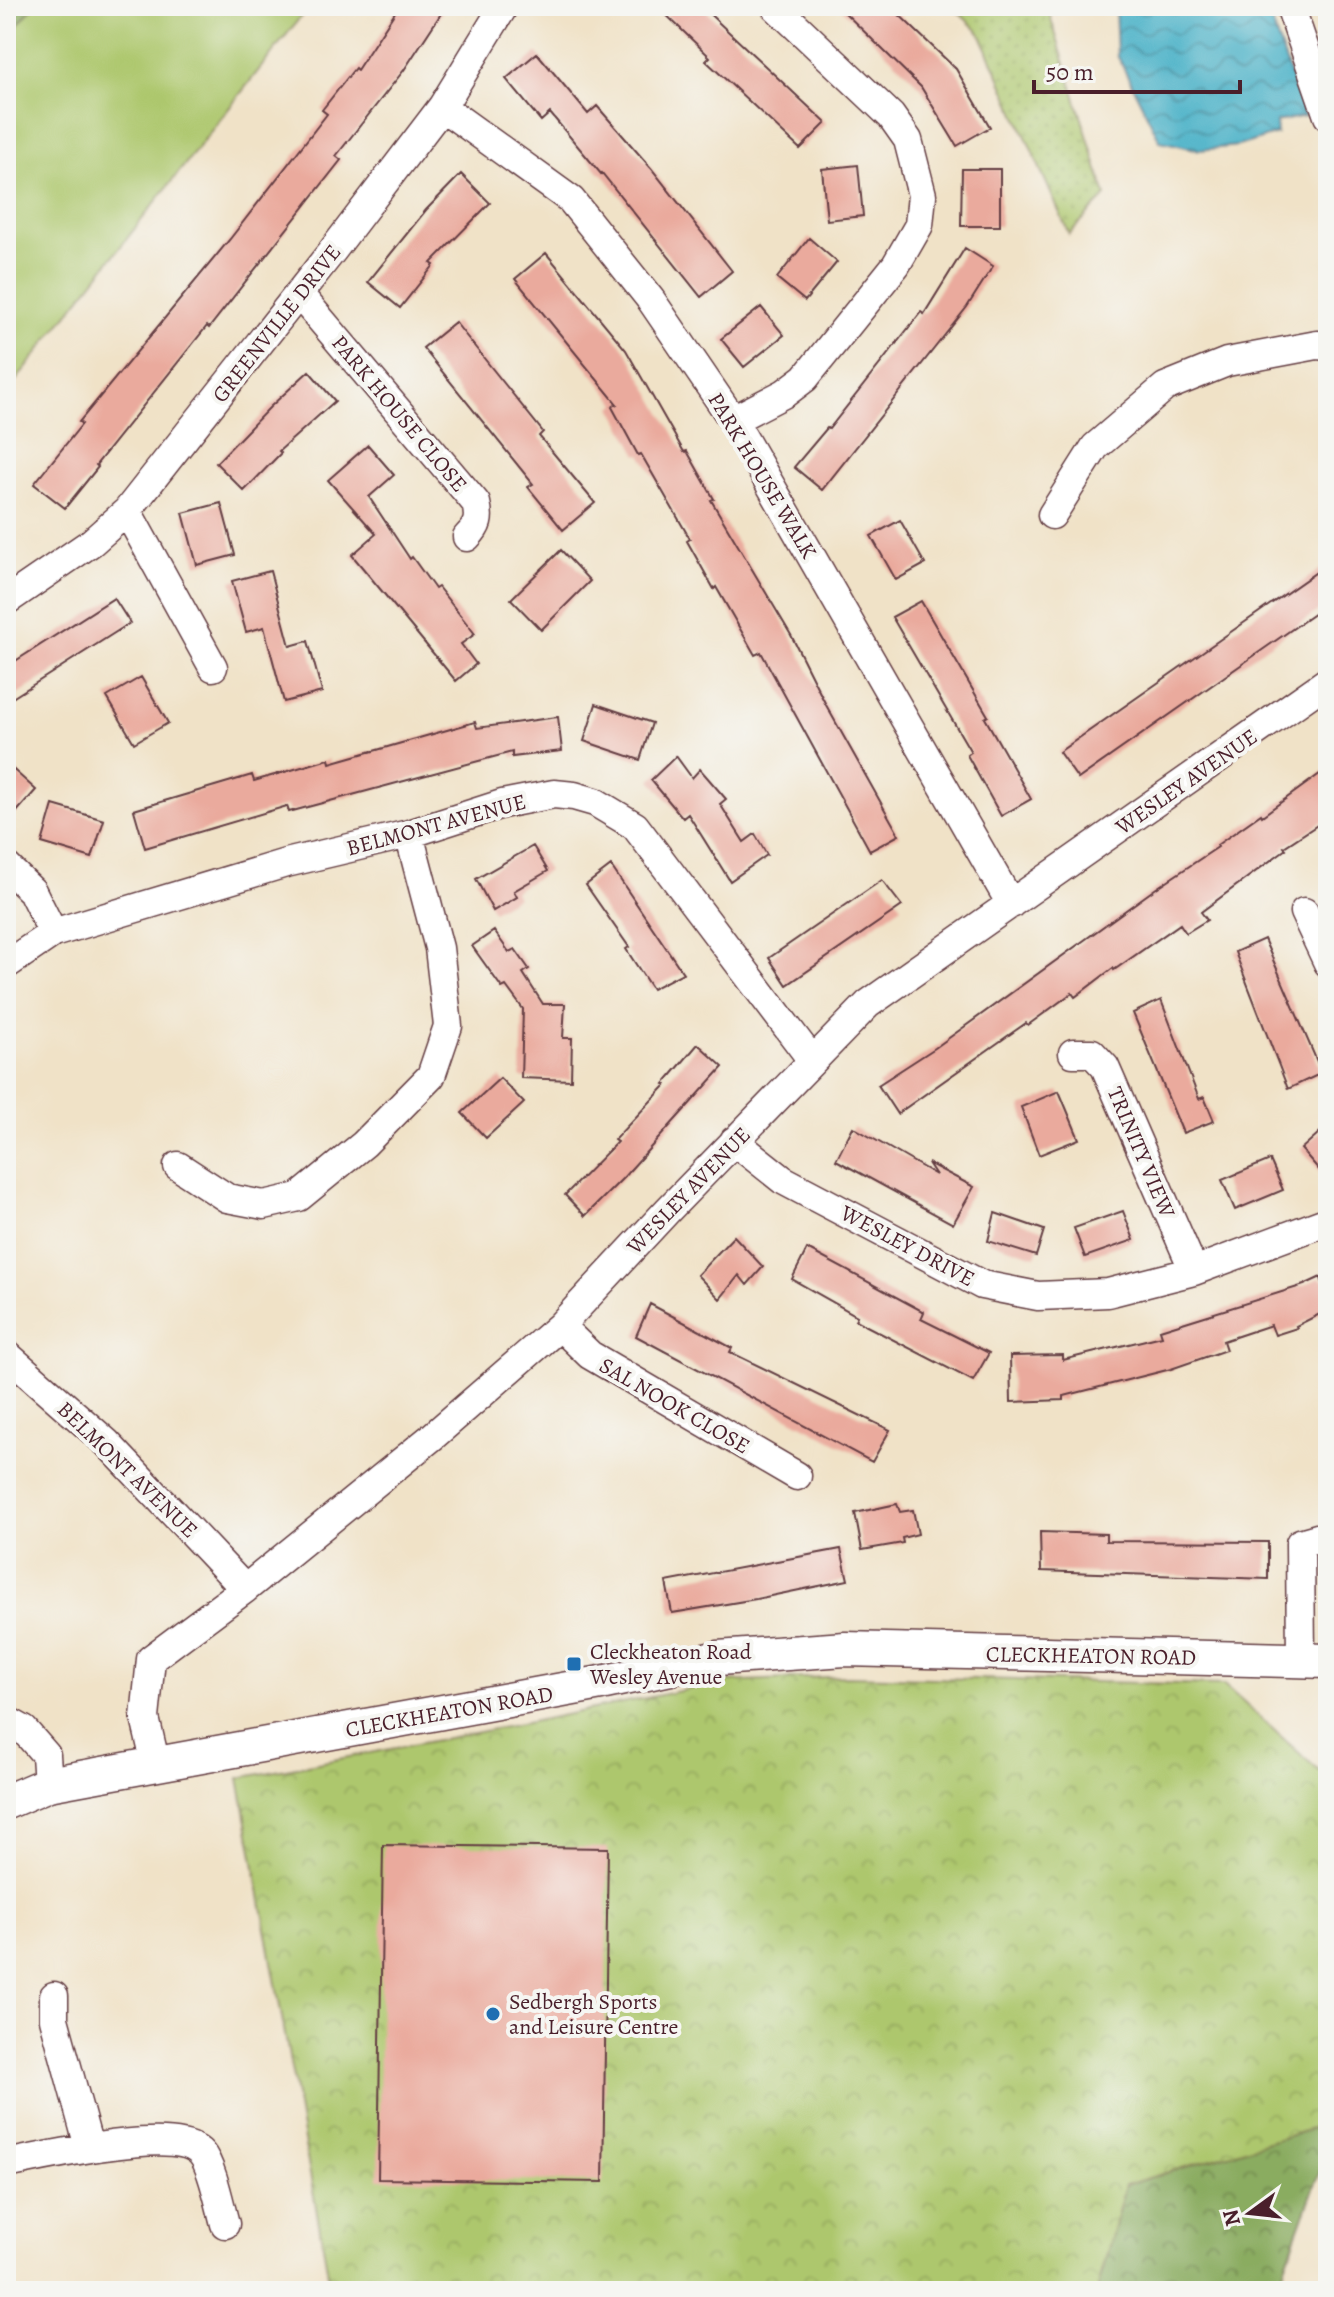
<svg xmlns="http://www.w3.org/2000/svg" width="1334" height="2297" font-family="Alegreya,serif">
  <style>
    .grass { fill: #adc76d; stroke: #7c734c; stroke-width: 2 }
    .forest { fill: url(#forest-crowns); stroke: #6a6646; stroke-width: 2 }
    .park { fill: url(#park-crowns); stroke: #7c734c; stroke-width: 2 }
    .garden { fill: url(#garden-dots); stroke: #7c734c; stroke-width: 2 }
    .water { fill: url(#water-waves); stroke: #496879; stroke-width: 2 }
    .building { fill: #eaaa9d }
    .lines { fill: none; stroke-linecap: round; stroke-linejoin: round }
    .minor-casing { stroke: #633c42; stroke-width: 31 }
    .tertiary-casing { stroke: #633c42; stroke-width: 37 }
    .minor { stroke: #fff; stroke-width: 28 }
    .tertiary { stroke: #fff; stroke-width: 34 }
    .poi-dot { fill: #1f6fb2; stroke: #f6f6f2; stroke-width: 3 }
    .labels { text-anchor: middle; stroke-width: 8; stroke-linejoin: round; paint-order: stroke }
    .street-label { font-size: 22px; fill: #4a1f2b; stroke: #f6f6f2 }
    .poi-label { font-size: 22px; fill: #4a1f2b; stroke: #f6f6f2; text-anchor: start }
  </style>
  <defs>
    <pattern id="forest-crowns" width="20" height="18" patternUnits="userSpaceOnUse" patternTransform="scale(2)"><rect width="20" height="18" fill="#8aac60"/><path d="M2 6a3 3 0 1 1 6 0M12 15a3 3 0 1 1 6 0" fill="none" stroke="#738b4f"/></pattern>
    <pattern id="park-crowns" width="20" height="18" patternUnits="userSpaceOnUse" patternTransform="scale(2)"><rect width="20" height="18" fill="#adc76d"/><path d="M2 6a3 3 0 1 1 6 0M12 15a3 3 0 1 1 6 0" fill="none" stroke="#96aa5f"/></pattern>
    <pattern id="garden-dots" width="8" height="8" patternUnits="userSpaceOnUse" patternTransform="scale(2)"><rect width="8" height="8" fill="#adc76d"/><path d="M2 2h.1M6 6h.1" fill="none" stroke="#96aa5f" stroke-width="1.8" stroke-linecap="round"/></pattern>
    <pattern id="water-waves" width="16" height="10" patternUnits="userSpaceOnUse" patternTransform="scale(2)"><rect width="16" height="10" fill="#48b1c7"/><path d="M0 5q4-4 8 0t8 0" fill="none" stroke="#3e8fa2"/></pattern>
  </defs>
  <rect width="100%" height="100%" fill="#f6f6f2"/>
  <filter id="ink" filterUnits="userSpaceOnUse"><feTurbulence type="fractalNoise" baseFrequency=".0125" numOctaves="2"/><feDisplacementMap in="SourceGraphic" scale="16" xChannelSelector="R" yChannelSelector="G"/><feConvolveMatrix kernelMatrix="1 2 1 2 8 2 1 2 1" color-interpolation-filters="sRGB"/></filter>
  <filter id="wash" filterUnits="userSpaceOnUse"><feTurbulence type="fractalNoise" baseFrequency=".006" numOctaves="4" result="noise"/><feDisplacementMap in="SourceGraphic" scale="32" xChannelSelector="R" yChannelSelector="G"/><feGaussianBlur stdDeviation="1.8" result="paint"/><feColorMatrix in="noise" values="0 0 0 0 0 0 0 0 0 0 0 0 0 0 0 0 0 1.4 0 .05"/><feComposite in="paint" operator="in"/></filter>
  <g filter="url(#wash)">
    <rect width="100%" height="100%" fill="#f0e2c7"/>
    <path class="grass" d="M6 6H309L6 393Z"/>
    <path class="forest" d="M6 6H34L6 39Z
      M1328 2124V2150L1276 2291H1097L1125 2185Z"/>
    <path class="park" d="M847 1676 1224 1685 1328 1779V2124L1125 2185 1097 2291H331L239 1778 526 1723 723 1682Z"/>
    <path class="garden" d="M952 6H1047L1106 196 1069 234 980 33Z"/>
    <path class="water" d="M1115 6H1266L1305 116 1276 122 1277 134 1238 146 1199 150 1160 141 1117 55Z"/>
    <g id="blocks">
      <path class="building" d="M399 6H446L404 70 336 156 341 160 209 328 207 326 96 465 98 467 65 508 34 484 82 424 79 422 230 239 327 114 322 110 355 68 357 70Z
        M657 6H701L826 123 800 149 706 61 710 57Z
        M838 6H890L956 69 990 127 957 146 921 87Z
        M537 53 588 114 597 106 651 168 732 271 701 297 602 173 601 174 550 113 541 121 506 79Z
        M858 165 863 216 827 220 822 169Z
        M962 169H1000V226H961Z
        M461 174 490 203 431 263 434 265 400 308 368 282 426 210Z
        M809 238 837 262 805 301 777 278Z
        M965 248 993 266 967 307 822 490 794 467 827 428 829 429 921 312 924 314Z
        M546 253 626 350 684 452 687 451 714 499 711 500 791 635 826 705 899 835 870 851 761 652 755 655 716 587 714 589 687 541 690 539 641 454 638 455 612 407 617 404 515 279Z
        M761 307 784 335 744 367 721 339Z
        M455 322 543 432 539 436 595 503 563 530 528 487 533 484 423 348Z
        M309 371 335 401 279 451 281 453 244 491 216 463 270 407Z
        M368 445 394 475 369 497 410 559 412 557 435 589 438 587 475 634 461 644 476 664 456 681 352 555 376 534 328 480Z
        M221 503 235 555 197 565 183 513Z
        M900 520 925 564 896 580 871 536Z
        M561 550 590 581 541 630 511 599Z
        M1328 564V604L1078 779 1059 752Z
        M270 571 290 646 308 641 322 692 284 702 264 627 246 632 232 581Z
        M114 598 130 623 6 702V667Z
        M921 601 988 716 985 718 1031 799 1001 816 967 755 971 752 892 617Z
        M141 677 168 723 134 743 107 697Z
        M596 704 652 723 640 760 584 741Z
        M558 717 562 751 512 757V752L289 812 287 806 145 848 134 810 252 775 254 781 329 759 330 763 372 751 370 752 475 722 477 728Z
        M676 756 692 778 700 769 726 799 720 804 744 842 755 834 767 855 730 881 688 814 683 818 651 780Z
        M6 763 36 790 6 824Z
        M1328 768V818L1284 847 1286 849 1201 912 1207 920 1186 933 1180 924 1114 970 1113 968 1075 997 1072 993 1028 1025 1026 1023 897 1114 878 1085 935 1048 1155 889 1218 847 1217 845 1261 814 1262 816Z
        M53 805 104 820 92 858 42 843Z
        M533 846 548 871 514 891 517 897 493 911 476 879Z
        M611 866 683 973 652 989 626 949 629 947 586 885Z
        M882 880 902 906 787 985 769 958Z
        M494 931 509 952 515 949 529 969 523 973 543 1004H565L563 1038H572L571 1080 521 1078 523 1009 506 986 502 988 472 946Z
        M1264 939 1322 1073 1288 1089 1235 952Z
        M1161 1000 1199 1099 1204 1097 1214 1121 1183 1133 1133 1013Z
        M698 1044 723 1067 622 1179 585 1216 565 1195 617 1142 614 1140 666 1085 664 1084Z
        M500 1078 524 1103 486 1138 462 1113Z
        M1059 1091 1079 1139 1039 1155 1021 1107Z
        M1328 1125V1180L1301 1149Z
        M853 1127 936 1175 928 1163 974 1187 953 1224 836 1160Z
        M1270 1160 1283 1190 1235 1210 1222 1180Z
        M1123 1211 1134 1240 1085 1257 1074 1228Z
        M995 1213 1044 1230 1036 1256 988 1241Z
        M734 1236 763 1267 747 1285 739 1275 720 1299 697 1275Z
        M807 1249 924 1312 921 1319 989 1353 973 1381 855 1320 857 1316 792 1279Z
        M1321 1277 1322 1281 1328 1278V1310L1296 1326 1297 1328 1275 1335 1271 1325 1223 1341 1226 1350 1171 1369 1064 1396V1400L1011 1402 1010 1356 1063 1355V1360L1162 1336 1160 1330 1304 1285Z
        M650 1304 732 1348 730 1352 890 1430 872 1462 636 1336Z
        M897 1504 900 1512 913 1510 918 1534 902 1538 903 1543 862 1550 855 1513Z
        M1040 1532 1106 1534V1541L1268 1542V1579L1041 1571Z
        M841 1549 848 1580 756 1599 672 1613 666 1582Z
        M383 1845 608 1848 603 2182 378 2179Z"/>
    </g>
  </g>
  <g filter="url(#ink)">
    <use href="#blocks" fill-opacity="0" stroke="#633c42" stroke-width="2"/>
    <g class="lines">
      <g class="minor-casing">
        <path id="minor" d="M1290 6 1328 116
          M442 107 571 200 651 300 733 420 1011 904
          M299 294 476 503C480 519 478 526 467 537
          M733 420 785 393 805 378 896 265 919 225 922 195 908 140 891 116 775 6
          M127 511 213 667
          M1052 515 1095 447 1165 387 1227 362 1317 345 1328 346
          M6 601 92 542 127 511 333 250 442 107 504 6
          M6 866 32 891 53 933
          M1304 912 1328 963
          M6 965 53 933 286 863 409 834 502 804 554 794 574 796 595 802 635 826 812 1060
          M1073 1053H1092L1105 1067 1194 1271
          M734 1141 783 1180 982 1285 1038 1296 1108 1293 1194 1271 1328 1221
          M178 1166 227 1198 264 1205 299 1197 364 1144 431 1076 448 1026 439 948 409 834
          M560 1326 590 1355 797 1476
          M6 1354 107 1443 245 1589
          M1301 1660 1300 1543 1328 1535
          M6 1720 24 1730 46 1755 48 1784
          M156 1765 145 1718 151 1659 245 1589 432 1437 560 1326 668 1210 868 1004 1328 681
          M54 1996V2019L89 2147
          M6 2164C43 2157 176 2125 201 2153 212 2165 220 2206 225 2224"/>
      </g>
      <g class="tertiary-casing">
        <path id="tertiary" d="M6 1802 48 1784 601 1683 718 1658 845 1649 1328 1661"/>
      </g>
      <use href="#minor" class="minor"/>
      <use href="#tertiary" class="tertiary"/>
    </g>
  </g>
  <g class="poi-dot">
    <rect x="566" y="1656" width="16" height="16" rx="4"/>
    <circle cx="493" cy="2014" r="8"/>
  </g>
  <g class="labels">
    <g class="street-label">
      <text transform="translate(276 323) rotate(-52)" y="8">GREENVILLE DRIVE</text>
      <text transform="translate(400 413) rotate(50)" y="8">PARK HOUSE CLOSE</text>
      <text transform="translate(763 475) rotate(59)" y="8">PARK HOUSE WALK</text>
      <text transform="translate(1186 781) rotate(-35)" y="8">WESLEY AVENUE</text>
      <text transform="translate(436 824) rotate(-15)" y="8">BELMONT AVENUE</text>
      <text transform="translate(1142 1152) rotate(67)" y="8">TRINITY VIEW</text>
      <text transform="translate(688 1190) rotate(-46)" y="8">WESLEY AVENUE</text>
      <text transform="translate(908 1245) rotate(28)" y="8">WESLEY DRIVE</text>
      <text transform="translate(675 1405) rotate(30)" y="8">SAL NOOK CLOSE</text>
      <text transform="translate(128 1469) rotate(44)" y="8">BELMONT AVENUE</text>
      <text transform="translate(1091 1655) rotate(1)" y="8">CLECKHEATON ROAD</text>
      <text transform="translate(449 1711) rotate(-10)" y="8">CLECKHEATON ROAD</text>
    </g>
    <g class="poi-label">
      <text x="590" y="1659">Cleckheaton Road<tspan x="590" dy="25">Wesley Avenue</tspan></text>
      <text x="509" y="2009">Sedbergh Sports<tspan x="509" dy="25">and Leisure Centre</tspan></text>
    </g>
  </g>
  <rect width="1334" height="2297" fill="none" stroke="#f6f6f2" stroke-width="32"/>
  <g transform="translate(1250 2213) rotate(255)" stroke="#f6f6f2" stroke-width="6" paint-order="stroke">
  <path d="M0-6L14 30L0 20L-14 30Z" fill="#4a1f2b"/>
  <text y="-12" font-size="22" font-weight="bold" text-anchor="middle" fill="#4a1f2b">N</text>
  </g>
  <path d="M1034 80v12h206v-12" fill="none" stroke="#4a1f2b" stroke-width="4"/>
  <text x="1046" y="80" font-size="24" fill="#4a1f2b" stroke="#f6f6f2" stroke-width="6" paint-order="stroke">50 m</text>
</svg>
